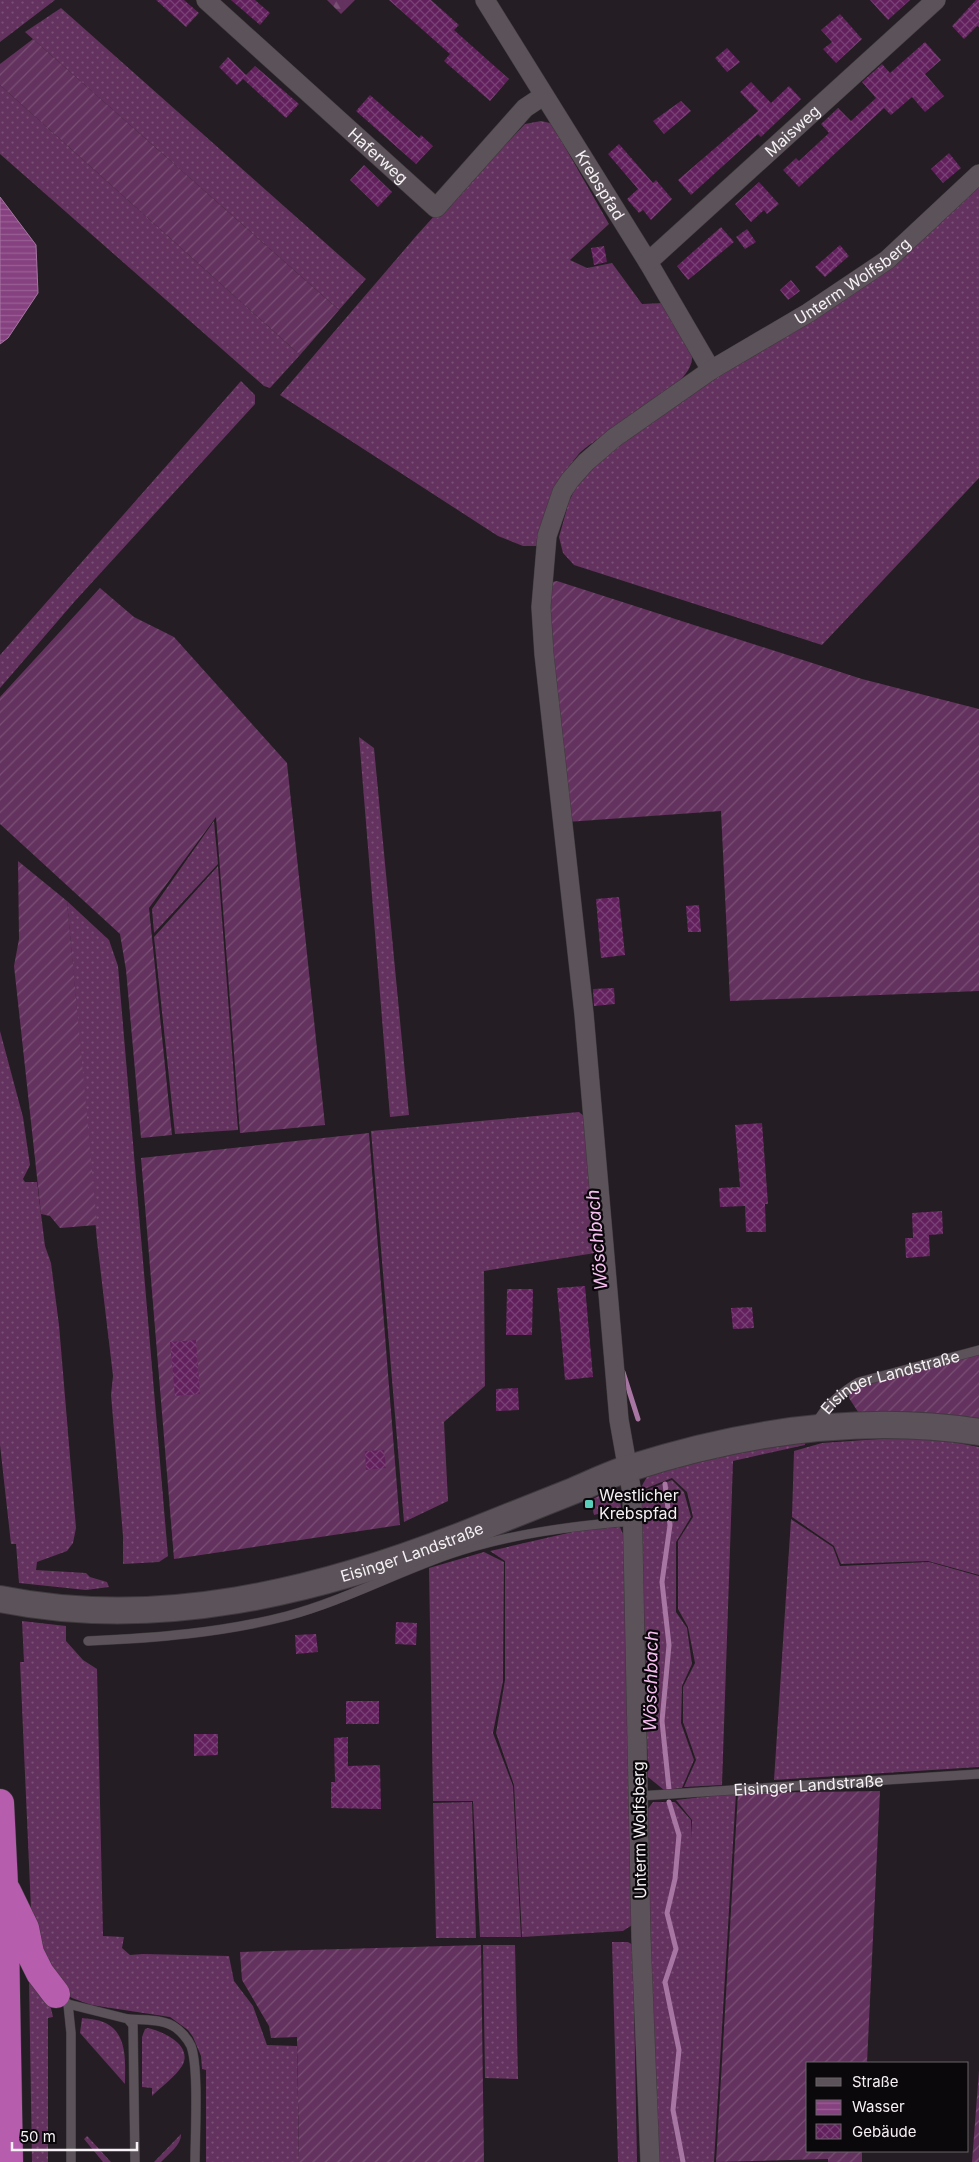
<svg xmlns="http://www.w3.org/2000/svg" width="979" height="2162" font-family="Inter,sans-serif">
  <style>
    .grass { fill: url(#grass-dots) }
    .forest { fill: url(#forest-firs) }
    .garden { fill: url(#garden-furrows) }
    .water { fill: url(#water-rules); stroke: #a876a3 }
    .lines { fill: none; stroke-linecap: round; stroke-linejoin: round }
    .stream { stroke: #a876a3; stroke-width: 5 }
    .building { fill: url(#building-cross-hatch) }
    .lane-casing { stroke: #403a3f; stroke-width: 10 }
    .street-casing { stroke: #403a3f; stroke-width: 20 }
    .secondary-casing { stroke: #403a3f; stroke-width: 28 }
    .highway-casing { stroke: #403a3f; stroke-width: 29 }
    .lane { stroke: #5b5359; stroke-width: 9 }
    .street { stroke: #5b5359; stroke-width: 19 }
    .secondary { stroke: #5b5359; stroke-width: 26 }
    .highway { stroke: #b65dae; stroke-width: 28 }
    .poi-dot { fill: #5bcebb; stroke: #0b080b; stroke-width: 2 }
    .labels { text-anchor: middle; stroke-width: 4.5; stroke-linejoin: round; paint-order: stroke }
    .street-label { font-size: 16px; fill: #f6f1f5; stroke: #0b080b }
    .poi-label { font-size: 16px; fill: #f6f1f5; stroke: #0b080b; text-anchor: start }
    .water-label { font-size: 18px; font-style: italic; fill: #f8bff1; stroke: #0b080b }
  </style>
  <defs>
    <pattern id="grass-dots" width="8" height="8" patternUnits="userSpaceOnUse" patternTransform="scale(1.25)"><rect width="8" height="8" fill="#63325e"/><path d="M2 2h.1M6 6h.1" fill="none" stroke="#7a5076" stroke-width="1.8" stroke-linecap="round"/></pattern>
    <pattern id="forest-firs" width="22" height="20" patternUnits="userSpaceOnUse" patternTransform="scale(1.25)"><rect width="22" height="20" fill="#63325e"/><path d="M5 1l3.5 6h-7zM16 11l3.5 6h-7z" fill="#7a5076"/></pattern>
    <pattern id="garden-furrows" width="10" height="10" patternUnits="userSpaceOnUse" patternTransform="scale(1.25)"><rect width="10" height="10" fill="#63325e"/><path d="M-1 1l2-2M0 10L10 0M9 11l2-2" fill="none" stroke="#7a5076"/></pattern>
    <pattern id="water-rules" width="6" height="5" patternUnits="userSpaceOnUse" patternTransform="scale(1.25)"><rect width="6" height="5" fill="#864280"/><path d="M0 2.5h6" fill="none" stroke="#985e93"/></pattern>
    <pattern id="building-cross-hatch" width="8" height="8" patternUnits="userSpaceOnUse" patternTransform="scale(1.25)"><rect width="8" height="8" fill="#62205d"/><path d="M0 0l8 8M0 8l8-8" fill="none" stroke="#794175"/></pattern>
  </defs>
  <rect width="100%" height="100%" fill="#241d23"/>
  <path class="grass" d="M0 0H55L0 42Z
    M61 8 366 279 339 310 25 32Z
    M0 85 300 355 270 388 264 386 0 154Z
    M541 121 550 123 557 133 609 224 570 260 587 268 612 263 642 304 663 303C672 318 690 339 692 357 694 389 599 432 578 455 557 479 549 516 539 546H523L498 536 280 395 417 235 493 151 500 150 525 124Z
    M979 186V478L822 645 574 565 563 553 559 537 569 501 584 471 661 411Z
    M241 381 255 395V404L75 601 0 688V655Z
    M359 737 374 748 409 1115 390 1117Z
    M214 821 218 864 154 933 152 909Z
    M218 866 238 1130 175 1134 154 937Z
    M67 901 109 940 118 966 168 1556 159 1562 123 1564V1536L111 1395 113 1376 97 1241Z
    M0 1031 23 1117 30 1165 23 1179 25 1182H37L45 1246 51 1263 59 1325 76 1528 73 1543 67 1551 37 1562 36 1570 86 1573 90 1577 107 1582 109 1587 86 1590 19 1583 16 1544H11L0 1445Z
    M579 1112 584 1116 595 1253 484 1271 485 1386 444 1422 448 1501 404 1522 371 1131Z
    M922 1436 979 1447V1575L928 1561 841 1564 834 1546 792 1517 794 1451 822 1443Z
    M804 1437 805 1445 733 1461 722 1785 684 1787 696 1760 683 1722V1687L695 1663 688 1627 678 1609V1541L693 1517 687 1492 672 1478 639 1491 649 1473Z
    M672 1480 684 1492 691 1517 676 1542V1612L687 1628 692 1664 682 1686 681 1723 694 1760 682 1788 664 1790 648 1777 641 1492Z
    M612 1489 619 1490 621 1508 594 1515 591 1500Z
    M791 1519 833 1547 840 1566 929 1562 979 1576V1767L774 1780Z
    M620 1527 625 1539 632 1925 623 1931 522 1937 514 1785 496 1733 505 1680V1561L490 1551 581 1530Z
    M484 1552 504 1562 503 1681 493 1733 513 1786 521 1937H480L473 1801H433L429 1568Z
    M22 1621 66 1626V1641L83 1660 97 1669 103 1936 124 1937 122 1948 130 1955 143 1954 229 1956 234 1981 253 2006 267 2045 297 2046 299 2162H206V2070L202 2069 201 2056 193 2037 188 2030 170 2017 91 2005 72 1998 62 1991 32 1932 20 1662H24Z
    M736 1793 714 2162H659L657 2161 652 2123 647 1810 653 1802H675L691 1820 692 1838V1820L676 1800Z
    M472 1802 476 1938H436L433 1803Z
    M612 1942H628L633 1945 637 2162H618Z
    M483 1945H515L518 2079 485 2078Z
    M29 1979 49 2000 53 2017 48 2018V2162H32Z
    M82 2018C91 2019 102 2020 109 2025 128 2037 125 2065 125 2084L80 2033Z
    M148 2028C162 2031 194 2045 182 2066 176 2076 161 2087 152 2096V2088L142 2087V2037L145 2029Z
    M181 2134C182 2144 169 2154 161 2162H154Z
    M87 2136 89 2138 111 2162H103L84 2139Z"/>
  <path class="forest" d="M327 0H355L341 14Z"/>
  <path class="garden" d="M33 39 339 310 300 355 0 85V64Z
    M557 581 862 679 979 709V991L730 1001 721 811 567 822 547 609 552 582Z
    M100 588 134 617 174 637 287 763 325 1125 240 1133 216 817 149 908 172 1135 141 1138 126 970 120 934 0 824V697Z
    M18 861 67 901 97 1225 60 1228 50 1216 41 1214 14 966 19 939Z
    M369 1133 400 1525 174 1559 141 1158Z
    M979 1352V1421L860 1415 849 1398V1392L859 1383Z
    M880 1791 867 2063H808V2151H862V2162H828V2159L716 2162 738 1793Z
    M481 1945 484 2162H299L297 2037 271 2038 269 2026 242 1980 240 1952Z
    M979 2070V2162H972Z"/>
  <path class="water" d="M0 197 36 245 38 293 8 338 0 344Z"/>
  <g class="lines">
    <path class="stream" d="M623 1372 638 1419
      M665 1484 670 1525 662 1582 669 1645 662 1721 669 1789
      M669 1802 679 1835 675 1879 667 1913 676 1949 665 1982 679 2050 673 2110 683 2162"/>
  </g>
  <path class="building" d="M156 0H184L199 13 186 27Z
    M231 0H255L270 13 260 25Z
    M389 0H431L459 25 454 30 509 79 490 101 444 61 450 54Z
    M870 0H910L888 20Z
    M976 0H979V27L977 26 964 39 952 26Z
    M840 14 862 39 836 63 823 49 832 42 821 30Z
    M925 42 941 60 925 74 944 96 925 112 912 97 891 115 884 108 799 187 783 170 796 158 799 161 829 133 821 124 838 108 851 121 876 98 862 82 882 64 890 73Z
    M727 48 740 62 727 72 715 58Z
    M228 57 246 75 255 66 299 104 286 118 243 79 237 85 219 67Z
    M751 82 771 103 789 86 801 99 761 137 758 134 691 195 678 180 758 111 740 92Z
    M370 95 419 138 421 135 433 146 416 164 356 111Z
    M681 101 691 111 664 134 653 121Z
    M619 144 653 183 656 180 672 199 651 220 643 210 639 213 627 199 638 189 608 154Z
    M949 153 961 168 943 183 931 169Z
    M364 165 392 192 378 207 350 180Z
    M759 182 779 204 767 214 764 210 751 222 735 204Z
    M721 227 734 242 688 280 677 266Z
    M747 229 756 242 745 249 736 237Z
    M840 245 849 256 825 277 815 267Z
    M604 246 607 262 594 265 591 248Z
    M791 280 800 291 788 300 780 290Z
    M619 897 625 955 601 958 596 899Z
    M699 905 701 932H688L686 906Z
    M614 988 615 1004 594 1006 593 989Z
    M762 1123 768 1204H765L766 1232H746L745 1206 720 1207 719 1188 740 1187 735 1125Z
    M942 1211 943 1234 929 1235 930 1256 906 1258 905 1238H913L912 1213Z
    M585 1286 593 1377 565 1380 557 1288Z
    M507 1289H533L532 1335H506Z
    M752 1307 754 1328 733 1329 731 1308Z
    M196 1340 200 1394 175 1396 170 1342Z
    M518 1388 519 1410 496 1411V1389Z
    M384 1450 386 1468 366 1470 365 1451Z
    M396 1622 417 1623 416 1645 395 1644Z
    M316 1634 318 1652 296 1654 295 1635Z
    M346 1701H379V1724H346Z
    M194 1734H218V1755L194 1756Z
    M348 1737V1766L380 1765 381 1809 331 1808V1782H335L334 1738Z"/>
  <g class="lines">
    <g class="lane-casing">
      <g id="lane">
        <path id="s1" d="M815 1425C825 1407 840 1393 859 1382L979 1350"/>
        <path d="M88 1641C155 1638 221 1633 287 1616 343 1601 395 1573 450 1554 509 1534 571 1526 633 1521"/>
        <path id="s2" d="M639 1796 979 1774"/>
        <path d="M58 1996 68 2004 128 2019 133 2025 135 2162"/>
        <path d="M68 2004 71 2033V2162"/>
        <path d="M128 2019C143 2020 160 2019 173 2026 180 2030 188 2039 191 2046 199 2067 195 2137 195 2162"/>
      </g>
    </g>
    <g class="street-casing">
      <g id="street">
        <path id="s3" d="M206 0 436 208 525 108 543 96"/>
        <path id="s4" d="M485 0 648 262 711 370"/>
        <path id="s5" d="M648 262 936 0"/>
        <path id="s6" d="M650 2162 641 1937 632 1493 619 1420 584 1014 544 654 541 607 547 536 562 492 570 480 586 462 614 438 711 370 808 313 887 260 979 174"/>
      </g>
    </g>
    <g class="secondary-casing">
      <g id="secondary">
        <path id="s7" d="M0 1599C158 1631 318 1592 465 1534 501 1520 537 1505 573 1491 592 1483 610 1474 630 1468 742 1432 862 1414 979 1432"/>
      </g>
    </g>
    <g class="highway-casing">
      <path id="highway" d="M0 1803 4 1885 9 2162
        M7 1891 25 1928 30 1953 40 1973 56 1994"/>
    </g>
    <use href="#lane" class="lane"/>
    <use href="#street" class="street"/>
    <use href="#secondary" class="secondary"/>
    <use href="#highway" class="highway"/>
  </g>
  <rect class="poi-dot" x="584" y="1499" width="10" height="10" rx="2.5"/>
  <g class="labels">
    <g class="street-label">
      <text dy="6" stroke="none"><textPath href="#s5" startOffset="195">Maisweg</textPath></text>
      <text dy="6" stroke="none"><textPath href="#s3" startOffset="232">Haferweg</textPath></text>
      <text dy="6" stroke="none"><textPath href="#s4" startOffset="218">Krebspfad</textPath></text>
      <text dy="6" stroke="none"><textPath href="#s6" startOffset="2039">Unterm Wolfsberg</textPath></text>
      <text dy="6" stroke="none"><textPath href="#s1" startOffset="91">Eisinger Landstraße</textPath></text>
      <text dy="6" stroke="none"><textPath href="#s7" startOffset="420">Eisinger Landstraße</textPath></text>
      <text dy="6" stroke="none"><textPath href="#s2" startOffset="170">Eisinger Landstraße</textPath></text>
      <text transform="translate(639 1830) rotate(-91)" y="6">Unterm Wolfsberg</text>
    </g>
    <g class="poi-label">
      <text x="599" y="1501">Westlicher<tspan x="599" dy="18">Krebspfad</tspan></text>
    </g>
    <g class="water-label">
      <text transform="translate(597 1240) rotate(-95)" y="6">Wöschbach</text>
      <text transform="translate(651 1681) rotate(-89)" y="6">Wöschbach</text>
    </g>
  </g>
  <rect x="806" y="2062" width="162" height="90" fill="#0b080b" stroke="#696569"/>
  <rect x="816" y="2078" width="25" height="8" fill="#5b5359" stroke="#696569"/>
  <text x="852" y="2087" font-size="15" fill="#f6f1f5">Straße</text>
  <rect x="816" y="2100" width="25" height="15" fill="url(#water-rules)" stroke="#696569"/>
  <text x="852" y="2112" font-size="15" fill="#f6f1f5">Wasser</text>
  <rect x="816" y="2124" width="25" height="15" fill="url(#building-cross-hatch)" stroke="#696569"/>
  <text x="852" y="2137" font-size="15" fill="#f6f1f5">Gebäude</text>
  <path d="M12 2142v8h125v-8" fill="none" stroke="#f6f1f5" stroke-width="2.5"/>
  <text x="20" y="2142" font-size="15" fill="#f6f1f5" stroke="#0b080b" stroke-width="4" paint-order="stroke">50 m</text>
</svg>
